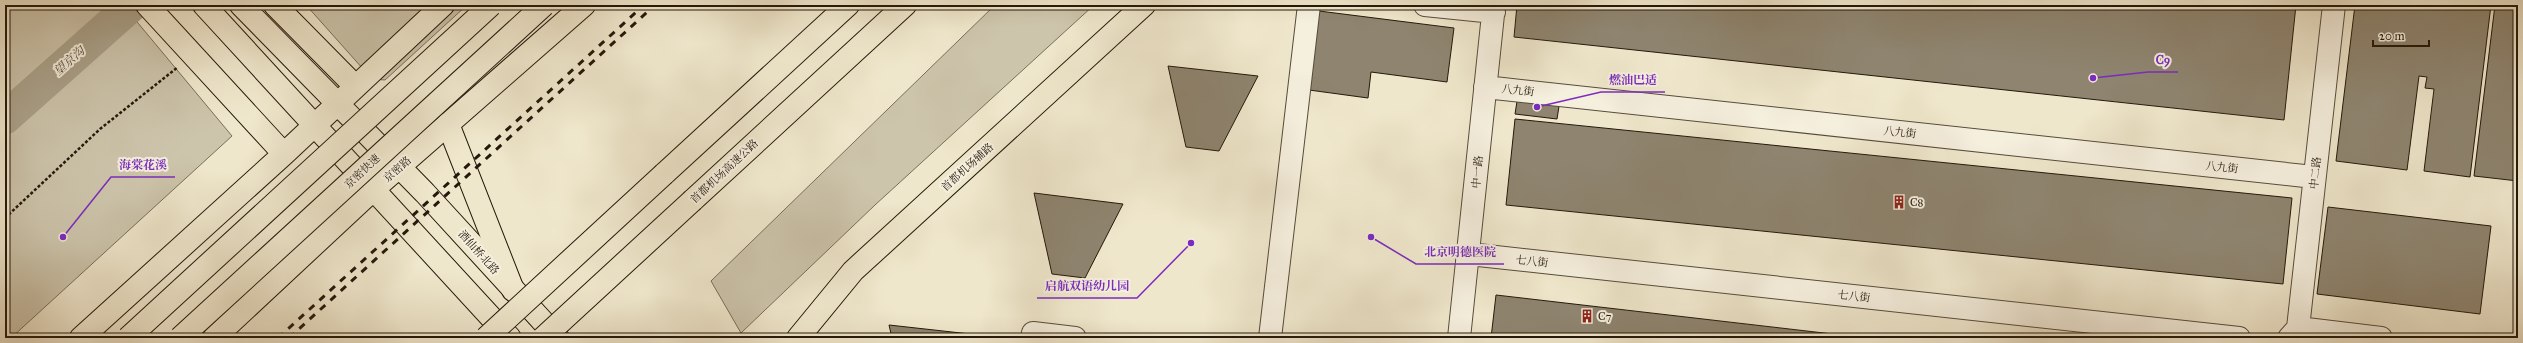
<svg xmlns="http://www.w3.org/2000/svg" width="2523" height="343" font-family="'IM FELL Great Primer','Noto Serif SC',serif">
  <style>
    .green { fill: #ccc4ab; stroke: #786e5b }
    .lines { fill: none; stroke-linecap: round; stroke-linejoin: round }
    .river { stroke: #aaa18a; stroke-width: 33 }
    .building { fill: #8e846f; stroke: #24180b }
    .minor-casing { stroke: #574c3b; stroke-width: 24 }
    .major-casing { stroke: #24180b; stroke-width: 24 }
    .highway-casing { stroke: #24180b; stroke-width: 24 }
    .path { stroke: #24180b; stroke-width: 2.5; stroke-dasharray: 3 2; stroke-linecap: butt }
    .minor { stroke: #f5efde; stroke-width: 22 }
    .major { stroke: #efe7cc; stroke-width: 22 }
    .highway { stroke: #efe7cc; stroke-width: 22 }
    .rail { stroke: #24180b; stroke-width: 3; stroke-dasharray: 7 7; stroke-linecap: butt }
    .highway-bridge-casing { stroke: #24180b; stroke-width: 24; stroke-linecap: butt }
    .highway-bridge { stroke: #efe7cc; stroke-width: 22 }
    .labels { text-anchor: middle; stroke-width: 4; stroke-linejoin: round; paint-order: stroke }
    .street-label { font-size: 11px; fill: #24180b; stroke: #f5efde }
    .poi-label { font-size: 11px; fill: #24180b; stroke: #f5efde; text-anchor: start }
    .water-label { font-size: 12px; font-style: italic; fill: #5a4f3e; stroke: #f5efde }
    .leader { fill: none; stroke: #7b2cbf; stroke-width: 1.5 }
    .callout-dot { fill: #7b2cbf; stroke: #f5efde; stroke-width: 1.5 }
    .callout-label { font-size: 12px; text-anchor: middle; font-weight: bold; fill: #7b2cbf; stroke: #f5efde; stroke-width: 4; stroke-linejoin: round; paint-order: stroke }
  </style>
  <rect width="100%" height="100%" fill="#efe7cc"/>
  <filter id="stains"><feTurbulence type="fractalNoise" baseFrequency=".005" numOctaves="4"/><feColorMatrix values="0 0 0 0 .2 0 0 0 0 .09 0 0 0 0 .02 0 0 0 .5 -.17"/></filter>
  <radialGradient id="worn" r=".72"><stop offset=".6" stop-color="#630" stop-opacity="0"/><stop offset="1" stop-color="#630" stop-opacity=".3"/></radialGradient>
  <path class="green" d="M5 5H123L232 136 11 338H5Z
    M306 5H467L385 80 372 79Z
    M995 5H1094L875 205 741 333 711 281Z"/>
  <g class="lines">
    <path class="river" d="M5 118 132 5"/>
  </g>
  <path class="building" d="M1517 5H2296L2284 120 1514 37Z
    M2355 5H2491L2470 177 2424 171 2434 89 2425 88 2427 77 2419 76 2407 170 2336 161Z
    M2495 5H2518V181L2474 176Z
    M1319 11 1454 28 1447 82 1371 72 1368 98 1309 90Z
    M1168 66 1258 76 1219 151 1186 147Z
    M1518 95 1560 100 1557 119 1515 114Z
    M1515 119 2292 198 2283 284 1506 205Z
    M1034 193 1123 204 1085 278 1052 274Z
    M2328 207 2491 226 2480 314 2317 294Z
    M1496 295 1867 338H1491Z
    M889 325 979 335 978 338H892Z"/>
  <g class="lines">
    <g class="minor-casing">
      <path id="minor" d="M1425 5 1494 12
        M1485 87 2314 177
        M1469 254 2239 338
        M2298 328 2381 338
        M1032 338 1033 333 1075 338
        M1270 338 1309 5
        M1459 338 1494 5
        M2289 338 2298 328 2334 5"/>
    </g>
    <g class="major-casing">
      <path id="major" d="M147 5 284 154
        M204 5 510 338
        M241 5 425 193 558 338
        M275 5 355 86
        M81 338 284 154 443 5
        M214 338 375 188 584 5
        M798 338 853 271 1144 5"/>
    </g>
    <g class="highway-casing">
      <path id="highway" d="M448 124 513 290
        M664 174 848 5
        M693 200 905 5"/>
    </g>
    <path class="path" d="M5 218 100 129 178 67"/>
    <use href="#minor" class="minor"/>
    <use href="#major" class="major"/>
    <use href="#highway" class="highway"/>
    <path class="rail" d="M278 338 644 5
      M289 338 655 5"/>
    <g class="highway-bridge-casing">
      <path id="highway-bridge" d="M128 338 491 5
        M180 338 544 5
        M486 338 664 174
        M543 338 693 200"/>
    </g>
    <use href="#highway-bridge" class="highway-bridge"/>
  </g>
  <defs>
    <g id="building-bare" transform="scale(1.08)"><path d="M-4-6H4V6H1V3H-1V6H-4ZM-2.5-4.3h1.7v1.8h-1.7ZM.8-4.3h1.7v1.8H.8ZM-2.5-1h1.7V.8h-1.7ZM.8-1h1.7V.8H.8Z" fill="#8f2418" stroke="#f5efde" stroke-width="2.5" paint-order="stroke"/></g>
  </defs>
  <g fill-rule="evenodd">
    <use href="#building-bare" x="1899" y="202"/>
    <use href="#building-bare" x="1587" y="316"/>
  </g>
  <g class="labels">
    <g class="street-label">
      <text transform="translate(1518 90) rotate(6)" y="4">八九街</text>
      <text transform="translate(1900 132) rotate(6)" y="4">八九街</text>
      <text transform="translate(967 167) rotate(-42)" y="4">首都机场辅路</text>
      <text transform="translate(2222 167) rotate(6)" y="4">八九街</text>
      <text transform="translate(397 169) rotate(-41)" y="4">京密路</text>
      <text transform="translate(362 171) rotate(-43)" y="4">京密快速</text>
      <text transform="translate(724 171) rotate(-43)" y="4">首都机场高速公路</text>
      <text transform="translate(1477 172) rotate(-85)" y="4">中一路</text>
      <text transform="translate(2315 173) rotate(-84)" y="4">中二路</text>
      <text transform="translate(479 252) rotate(48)" y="4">酒仙桥北路</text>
      <text transform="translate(1532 261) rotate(6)" y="4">七八街</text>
      <text transform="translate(1854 296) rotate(6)" y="4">七八街</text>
    </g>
    <g class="poi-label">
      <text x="1910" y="206">C8</text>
      <text x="1598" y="320">C7</text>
    </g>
    <g class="water-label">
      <text transform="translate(69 61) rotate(-42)" y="4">望京沟</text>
    </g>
  </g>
  <path class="leader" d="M2093 78L2148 72H2178M1537 107L1601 92H1665M63 237L111 177H175M1371 237L1416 264H1504M1191 243L1137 298H1037"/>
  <g class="callout-dot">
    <circle cx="2093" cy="78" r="4"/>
    <circle cx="1537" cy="107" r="4"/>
    <circle cx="63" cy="237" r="4"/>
    <circle cx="1371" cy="237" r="4"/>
    <circle cx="1191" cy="243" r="4"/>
  </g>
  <g class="callout-label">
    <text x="2163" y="64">C9</text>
    <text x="1633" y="84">燃油巴适</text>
    <text x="143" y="169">海棠花溪</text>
    <text x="1460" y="256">北京明德医院</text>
    <text x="1087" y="290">启航双语幼儿园</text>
  </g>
  <rect width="2523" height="343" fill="none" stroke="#efe7cc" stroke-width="20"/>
  <rect x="6" y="6" width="2511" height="331" fill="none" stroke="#24180b" stroke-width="2"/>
  <rect x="10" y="10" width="2503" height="323" fill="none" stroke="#24180b"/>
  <path d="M2373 40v6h56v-6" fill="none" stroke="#24180b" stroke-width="2"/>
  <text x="2379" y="40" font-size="12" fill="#24180b" stroke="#f5efde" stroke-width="3" paint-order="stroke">20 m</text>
  <rect width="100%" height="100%" filter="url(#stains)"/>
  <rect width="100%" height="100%" fill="url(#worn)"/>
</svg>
